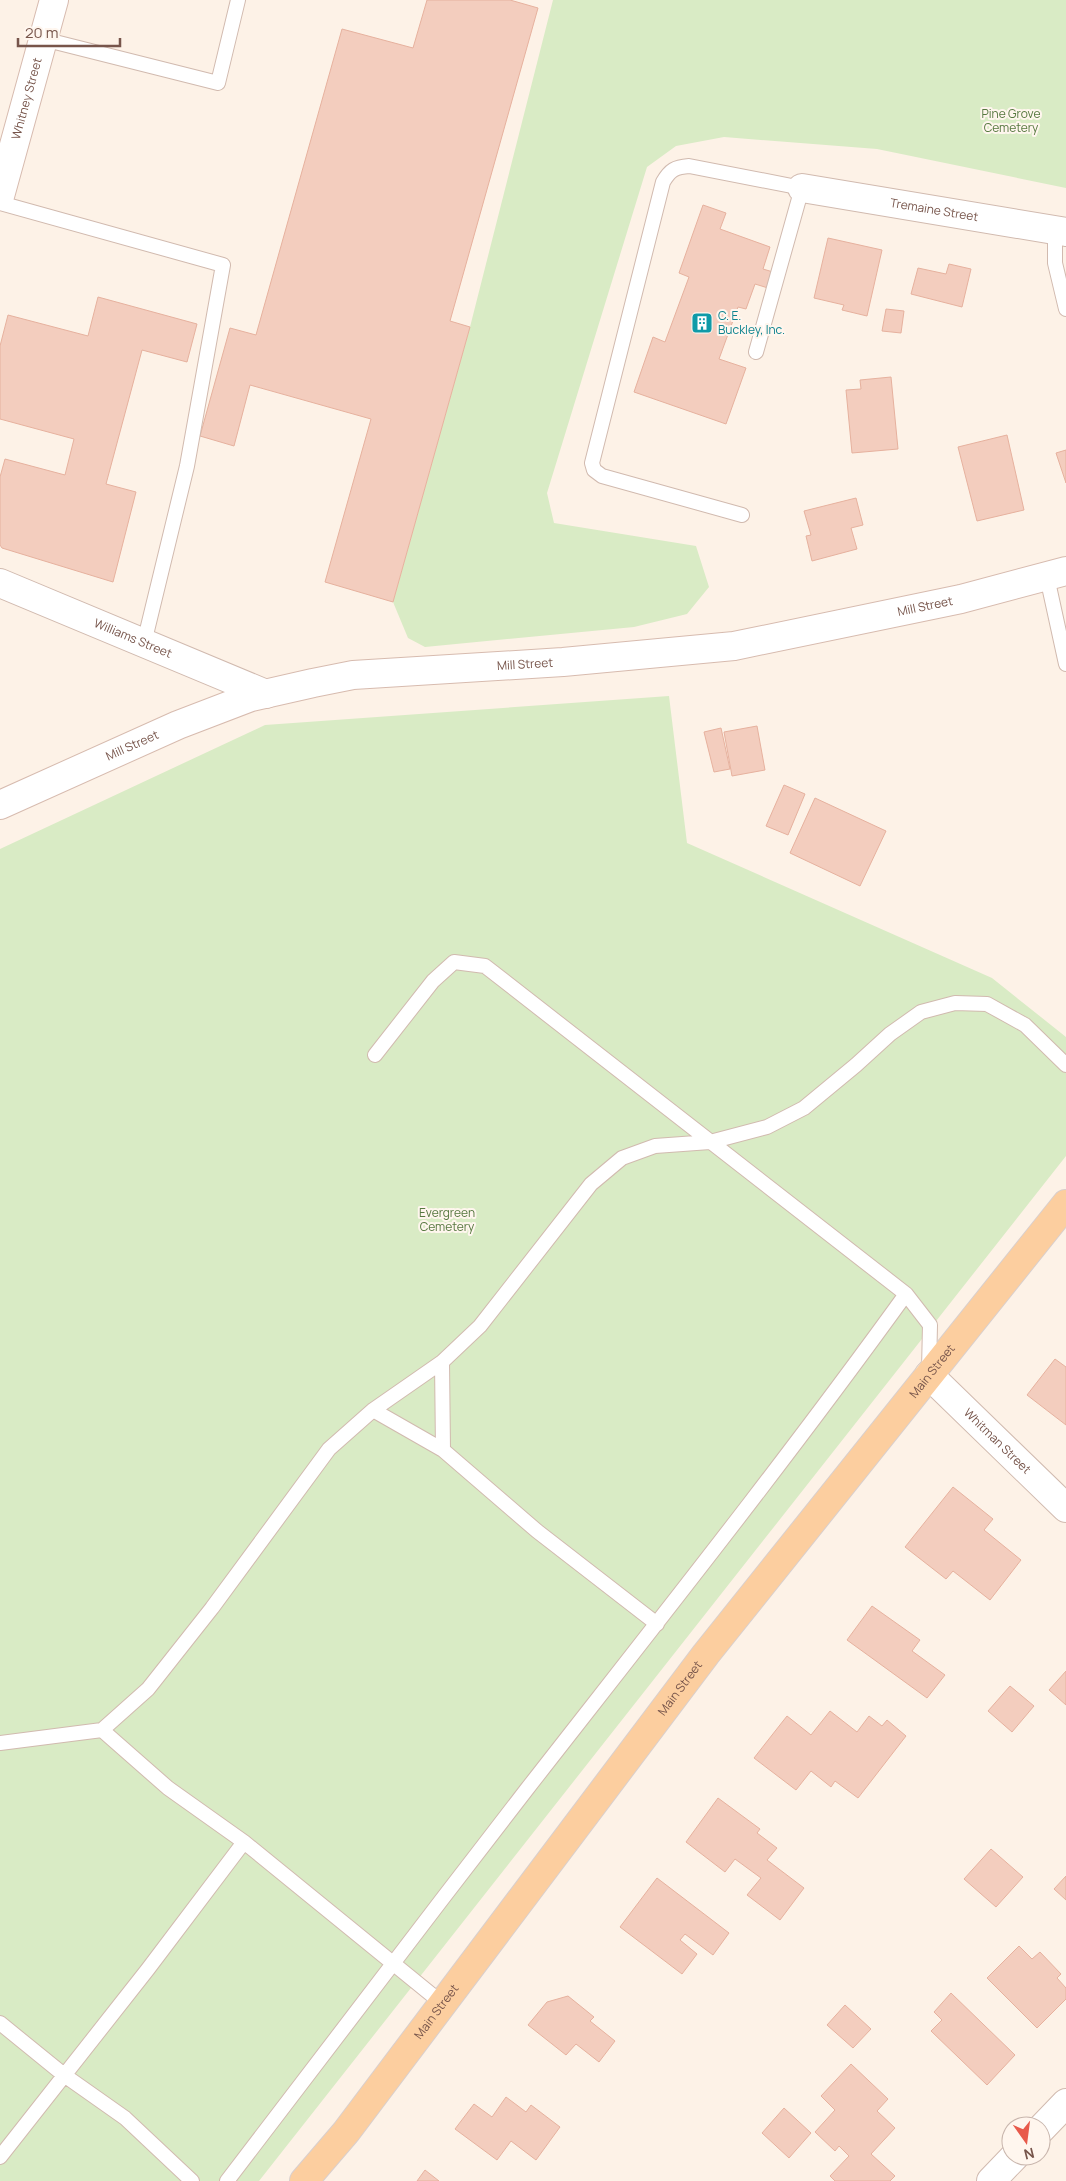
<svg xmlns="http://www.w3.org/2000/svg" width="1066" height="2181" font-family="Manrope,sans-serif">
  <style>
    .green { fill: #d9ebc5 }
    .building { fill: #f3cdbe; stroke: #e6b19e }
    .lines { fill: none; stroke-linecap: round; stroke-linejoin: round }
    .lane-casing { stroke: #d1baaf; stroke-width: 16 }
    .street-casing { stroke: #d1baaf; stroke-width: 30 }
    .secondary-casing { stroke: #d7bbaf; stroke-width: 30 }
    .primary-casing { stroke: #d9cfcd; stroke-width: 30 }
    .lane { stroke: #fff; stroke-width: 14 }
    .street { stroke: #fff; stroke-width: 28 }
    .secondary { stroke: #fff; stroke-width: 28 }
    .primary { stroke: #fcce9f; stroke-width: 28 }
    .labels { text-anchor: middle; stroke-width: 4; stroke-linejoin: round; paint-order: stroke }
    .street-label { font-size: 12px; fill: #77554b; stroke: #fff6ee }
    .park-label { font-size: 12px; fill: #577840; stroke: #fff6ee }
    .culture-label { font-size: 12px; fill: #0d838f; stroke: #fff6ee; text-anchor: start }
  </style>
  <rect width="100%" height="100%" fill="#fdf2e7"/>
  <path class="green" d="M553 0H1066V188L877 149 724 137 676 146 647 167 547 493 554 523 696 546 709 587 687 614 634 627 425 647 408 638 393 602 470 327Z
    M669 696 687 843 992 978 1066 1037V1156L259 2181H0V849L265 725Z"/>
  <path class="building" d="M427 0H510L538 8 450 321 470 327 393 602 325 582 371 419 250 385 234 446 200 436 230 328 256 335 342 29 413 48Z
    M703 205 726 213 720 229 770 247 763 269 773 272 768 288 755 284 746 309 738 307 719 359 746 368 726 424 634 392 653 337 665 342 689 277 679 273Z
    M828 238 882 250 867 316 842 310 844 305 814 298Z
    M949 264 971 269 962 307 911 294 918 268 946 274Z
    M98 297 197 324 187 362 142 350 106 484 136 492 113 582 2 548 0 545V477L5 459 65 475 74 439 0 419V346L8 315 88 336Z
    M886 309 904 311 901 333 882 331Z
    M891 377 898 449 852 453 846 390 861 389 860 380Z
    M1007 435 1024 510 977 521 958 447Z
    M1066 450V483L1056 453Z
    M856 498 863 525 851 528 857 549 812 561 806 536 811 535 804 511Z
    M757 726 765 770 732 776 724 732Z
    M721 728 730 769 714 772 704 732Z
    M784 785 805 794 788 835 766 826Z
    M815 798 886 831 860 886 790 853Z
    M1055 1359 1066 1367V1425L1027 1395Z
    M953 1487 993 1519 984 1530 1021 1560 990 1600 953 1571 946 1579 905 1547Z
    M872 1606 920 1640 912 1651 945 1675 927 1698 847 1640Z
    M1066 1671V1705L1049 1690Z
    M1010 1686 1034 1706 1012 1732 988 1711Z
    M830 1711 857 1732 869 1716 882 1726 887 1720 906 1736 858 1798 835 1781 831 1787 811 1771 796 1790 754 1758 787 1716 811 1735Z
    M718 1798 760 1829 757 1833 777 1848 767 1860 804 1888 780 1920 747 1895 761 1878 735 1859 725 1872 686 1842Z
    M991 1849 1023 1877 996 1907 964 1879Z
    M1066 1876V1900L1054 1889Z
    M657 1878 729 1933 713 1955 685 1934 680 1940 697 1954 682 1974 620 1927Z
    M1019 1946 1032 1959 1040 1952 1061 1974 1057 1978 1066 1988V1999L1037 2028 987 1978Z
    M951 1993 1015 2055 987 2085 931 2031 942 2020 934 2012Z
    M568 1996 594 2017 590 2021 615 2041 599 2062 576 2044 566 2055 528 2025 547 2002Z
    M845 2005 871 2029 853 2048 827 2025Z
    M851 2064 888 2099 877 2111 895 2128 871 2154 895 2176 890 2181H835L830 2176 849 2156 839 2146 835 2151 815 2132 835 2110 821 2096Z
    M506 2097 526 2112 531 2105 560 2127 536 2160 511 2141 497 2160 455 2129 474 2104 492 2117Z
    M784 2108 811 2133 789 2158 762 2133Z
    M425 2170 439 2181H417Z"/>
  <g class="lines">
    <g class="lane-casing">
      <path id="lane" d="M43 39 218 83 238 0
        M0 203 223 265 187 466 144 643
        M1055 230V263L1066 309
        M742 515 602 476 594 470 592 463 663 182C670 170 675 167 689 166L802 188 756 352
        M1047 577 1066 664
        M375 1055 433 981 454 962 485 966 906 1294 930 1325 929 1369
        M442 1362 443 1450 537 1531 657 1624
        M373 1410 443 1450
        M102 1730 148 1689 212 1608 329 1449 373 1410 442 1362 480 1326 591 1184 622 1158 655 1146 710 1142 767 1127 804 1108 856 1065 890 1034 921 1012 955 1003 987 1004 1025 1025 1066 1065
        M0 1743 102 1730 168 1788 244 1842 443 2004
        M0 2023 64 2075 125 2118 192 2181
        M0 2157 148 1969 244 1842
        M227 2181C327 2051 426 1919 527 1789 655 1625 784 1463 906 1294"/>
    </g>
    <g class="street-casing">
      <g id="street">
        <path id="s1" d="M802 188 1066 232"/>
        <path id="s2" d="M0 583 266 694"/>
        <path id="s3" d="M929 1375 1066 1508"/>
        <path d="M1041 2129 1066 2103"/>
        <path d="M991 2181 1015 2156"/>
      </g>
    </g>
    <g class="secondary-casing">
      <g id="secondary">
        <path id="s4" d="M0 196 54 0"/>
        <path id="s5" d="M0 805 178 725 251 697 313 683 353 675 563 662 734 646 961 599 1066 571"/>
      </g>
    </g>
    <g class="primary-casing">
      <g id="primary">
        <path id="s6" d="M304 2181 346 2132 706 1654 1066 1204"/>
      </g>
    </g>
    <use href="#lane" class="lane"/>
    <use href="#street" class="street"/>
    <use href="#secondary" class="secondary"/>
    <use href="#primary" class="primary"/>
  </g>
  <defs>
    <g id="building-square" transform="scale(1.125)"><rect x="-9" y="-9" width="18" height="18" rx="4" fill="#0f9aa8" stroke="#fff6ee"/><path d="M-4-6H4V6H1V3H-1V6H-4ZM-2.5-4.3h1.7v1.8h-1.7ZM.8-4.3h1.7v1.8H.8ZM-2.5-1h1.7V.8h-1.7ZM.8-1h1.7V.8H.8Z" fill="#fff"/></g>
  </defs>
  <g fill-rule="evenodd">
    <use href="#building-square" x="702" y="323"/>
  </g>
  <g class="labels">
    <g class="street-label">
      <text dy="4" stroke="none"><textPath href="#s4" startOffset="101">Whitney Street</textPath></text>
      <text dy="4" stroke="none"><textPath href="#s1" startOffset="134">Tremaine Street</textPath></text>
      <text dy="4" stroke="none"><textPath href="#s5" startOffset="955">Mill Street</textPath></text>
      <text dy="4" stroke="none"><textPath href="#s2" startOffset="144">Williams Street</textPath></text>
      <text dy="4" stroke="none"><textPath href="#s5" startOffset="550">Mill Street</textPath></text>
      <text dy="4" stroke="none"><textPath href="#s5" startOffset="145">Mill Street</textPath></text>
      <text dy="4" stroke="none"><textPath href="#s6" startOffset="1025">Main Street</textPath></text>
      <text dy="4" stroke="none"><textPath href="#s3" startOffset="95">Whitman Street</textPath></text>
      <text dy="4" stroke="none"><textPath href="#s6" startOffset="620">Main Street</textPath></text>
      <text dy="4" stroke="none"><textPath href="#s6" startOffset="215">Main Street</textPath></text>
    </g>
    <g class="park-label">
      <text x="1011" y="118">Pine Grove<tspan x="1011" dy="14">Cemetery</tspan></text>
      <text x="447" y="1217">Evergreen<tspan x="447" dy="14">Cemetery</tspan></text>
    </g>
    <g class="culture-label">
      <text x="718" y="320">C. E.<tspan x="718" dy="14">Buckley, Inc.</tspan></text>
    </g>
  </g>
  <g transform="translate(1026 2141) rotate(166)"><circle r="24" fill="#fff6ee" stroke="#c9b6ad"/>
  <path d="M0-4L9 19L0 12L-9 19Z" fill="#e85a4b"/>
  <text y="-8" font-size="14" font-weight="bold" text-anchor="middle" fill="#77554b">N</text>
  </g>
  <path d="M18 38v8h102v-8" fill="none" stroke="#77554b" stroke-width="2.5"/>
  <text x="25" y="38" font-size="15" fill="#77554b" stroke="#fff6ee" stroke-width="4" paint-order="stroke">20 m</text>
</svg>
